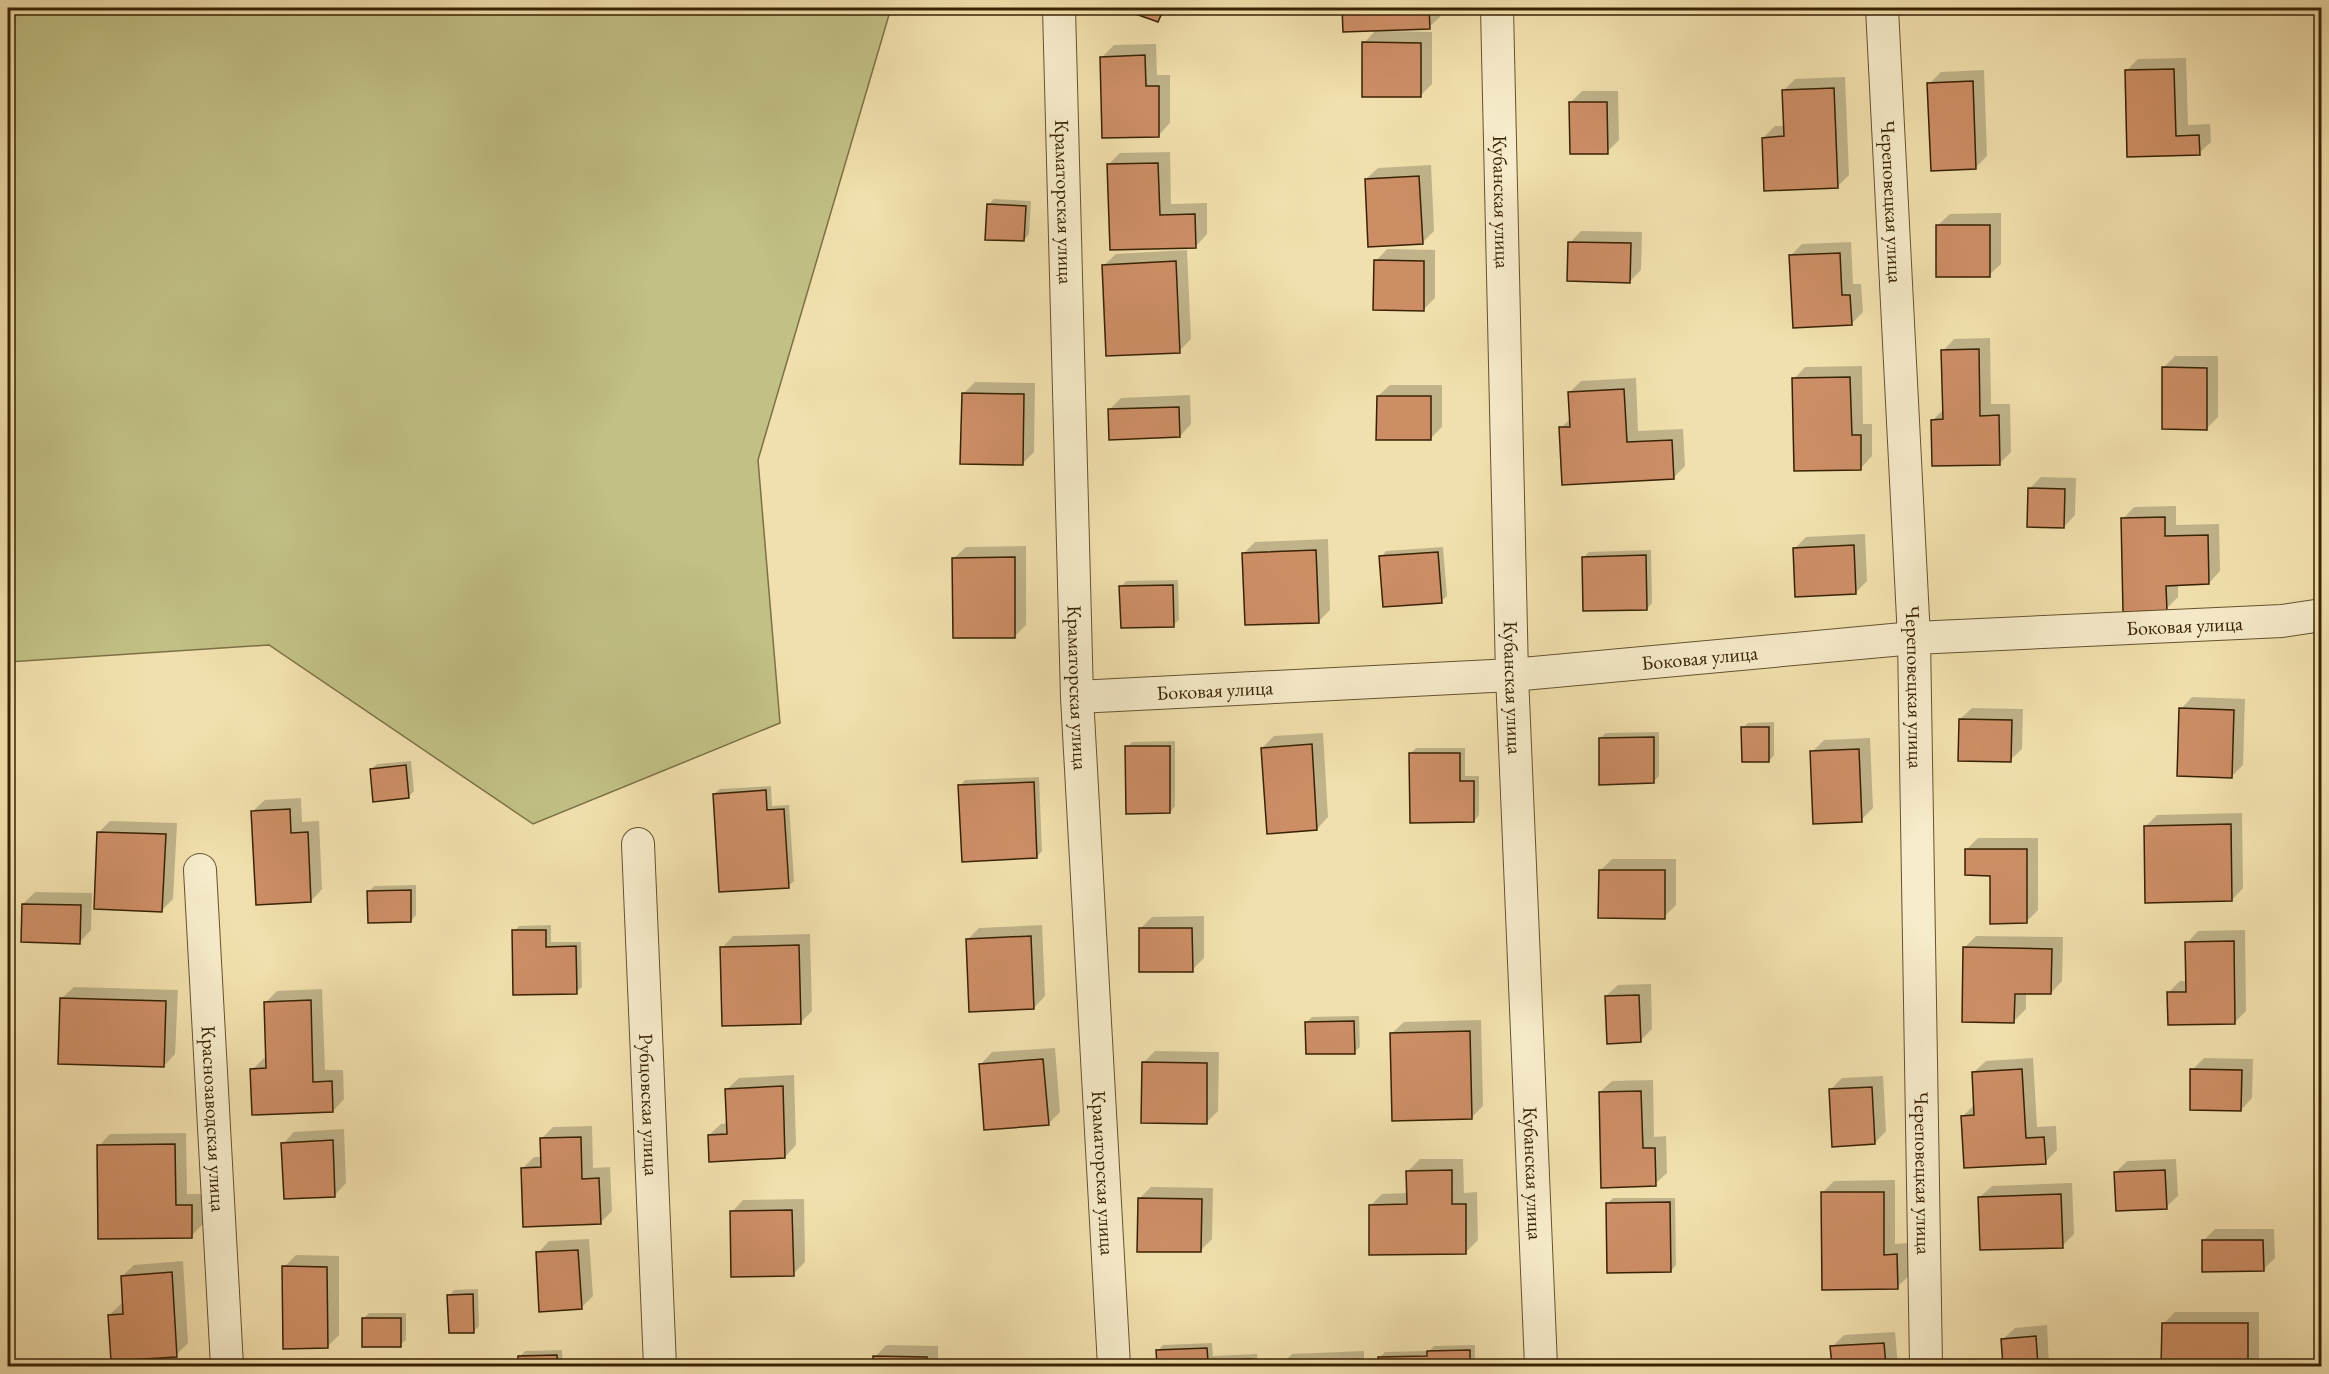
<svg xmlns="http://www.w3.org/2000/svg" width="2329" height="1374" font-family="'EB Garamond',serif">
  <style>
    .green { fill: #c1c085; stroke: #7c7144; stroke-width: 1.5 }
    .shadow { fill: #0003 }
    .building { fill: #cd8e66; stroke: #382203; stroke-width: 1.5 }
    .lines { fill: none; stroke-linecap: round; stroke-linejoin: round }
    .minor-casing { stroke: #66522e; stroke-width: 34 }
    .minor { stroke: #f6ebca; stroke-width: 32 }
    .labels { text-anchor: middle; stroke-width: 5; stroke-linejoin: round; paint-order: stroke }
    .street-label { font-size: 20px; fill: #382203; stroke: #f6ebca }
  </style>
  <rect width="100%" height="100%" fill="#f1e0ad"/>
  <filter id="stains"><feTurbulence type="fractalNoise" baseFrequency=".00333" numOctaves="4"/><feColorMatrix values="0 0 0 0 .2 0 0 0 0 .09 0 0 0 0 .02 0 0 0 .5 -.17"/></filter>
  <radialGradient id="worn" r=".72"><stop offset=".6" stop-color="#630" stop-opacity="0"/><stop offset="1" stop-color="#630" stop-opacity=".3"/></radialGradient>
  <path class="green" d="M8 8H891L758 460 780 723 533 824 269 645 8 662Z"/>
  <path class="shadow" d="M1124 8H1170L1158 20Z
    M1343 8H1441V16L1429 27 1389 29V31L1432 32V84L1420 96 1364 43 1377 29 1344 30Z
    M1156 44 1157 75H1170V123L1159 135 1102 57 1114 45Z
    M2186 58 2188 125 2210 124 2211 142 2199 153 2129 156 2126 71 2138 59Z
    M1984 70 1987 156 1975 168 1929 84 1941 72Z
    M1845 77 1849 175 1838 186 1763 138 1775 126H1785L1783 91 1795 79Z
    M1582 91H1618L1619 140 1607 152 1570 103Z
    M1170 152 1171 204 1207 203V234L1196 246 1111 249 1108 165 1120 153Z
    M1431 165 1434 231 1422 243 1366 179 1378 168Z
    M994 199 1031 201 1029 234 1024 240 989 204Z
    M2001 213V264L1989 275 1938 225 1950 214Z
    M1581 231 1642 232 1641 270 1629 282 1570 243Z
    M1851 242 1853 284H1861L1863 312 1851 324 1790 256 1802 244Z
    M1387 249 1435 250V298L1423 310 1376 261Z
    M1187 250 1191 339 1179 351 1104 265 1116 254Z
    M1990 338 1991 404H2010L2011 452 1999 464 1933 420 1944 409 1943 351 1954 339Z
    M2175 356H2218V417L2206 429 2163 368Z
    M1862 366 1863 424H1872V456L1861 468 1794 379 1805 367Z
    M1636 378 1638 431 1683 429 1685 466 1673 478 1561 428 1571 418 1569 393 1581 381Z
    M975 382 1035 383 1034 452 1022 464 963 394Z
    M1390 385H1442V427L1430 439 1378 396Z
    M1190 395 1191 424 1180 436 1109 410 1121 398Z
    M2041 477 2076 478 2075 515 2064 527 2029 489Z
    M2176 506V525L2219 524 2220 571 2209 583 2178 584V597L2166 609 2123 519 2134 507Z
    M1865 534 1867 581 1855 593 1795 548 1806 537Z
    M1328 539 1330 610 1318 622 1244 553 1255 542Z
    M1026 546V625L1014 637 954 558 966 547Z
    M1443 547 1447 596 1441 601 1381 557 1386 551Z
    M1651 550 1652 603 1647 609 1584 557 1589 552Z
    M1178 580 1179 620 1173 625 1121 587 1126 581Z
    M2192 697 2245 699 2243 765 2231 777 2181 709Z
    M1972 708 2023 709 2022 749 2010 760 1960 719Z
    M1774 722V755L1769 761 1743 728 1748 723Z
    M1659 732V776L1653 782 1600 738 1606 733Z
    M1323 733 1328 817 1317 829 1262 748 1274 736Z
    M1870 738 1873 808 1861 820 1812 752 1824 740Z
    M1175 741V806L1170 812 1127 747 1132 742Z
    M1416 748H1465V776H1479V815L1474 821 1410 754Z
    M411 761 414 791 408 797 372 769 377 764Z
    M1039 777 1042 851 1037 857 960 786 965 780Z
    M771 786 772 806 789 805 794 881 788 886 714 794 720 789Z
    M301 798 302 822 319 821 322 889 311 901 253 811 265 800Z
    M2242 813 2243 888 2232 900 2145 827 2157 815Z
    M110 821 177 823 173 899 162 910 99 832Z
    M1978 838H2038V910L2026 922 1992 874 1966 850Z
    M1612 859H1676V905L1664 917 1600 871Z
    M416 885V915L411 921 369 892 374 886Z
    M35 892 92 893 91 930 80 942 23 904Z
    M1204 916V958L1192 970 1140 929 1152 917Z
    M551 925V942H581L582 987 576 992 514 931 519 926Z
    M1042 925 1045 996 1034 1008 967 940 979 928Z
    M2245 930 2246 1011 2235 1022 2168 993 2180 981H2187V943L2198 931Z
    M810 934 812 1011 800 1023 722 948 733 936Z
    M1976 936 2063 937 2062 981 2051 993H2026V1009L2014 1021 1964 948Z
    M1651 984 1652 1029 1640 1041 1606 996 1618 985Z
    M74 987 178 990 175 1054 164 1066 62 998Z
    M322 989 325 1070H343L344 1099 333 1111 252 1070 264 1058H267L266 1002 277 991Z
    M1359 1016 1360 1047 1354 1052 1307 1022 1312 1017Z
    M1481 1020 1483 1106 1471 1118 1392 1033 1404 1022Z
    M1055 1048 1060 1112 1048 1124 981 1064 992 1052Z
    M1155 1051 1219 1052 1218 1111 1206 1123 1143 1063Z
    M2033 1058 2037 1127 2056 1126 2057 1150 2045 1162 1963 1116 1974 1105V1072L1986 1061Z
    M2204 1058 2253 1059 2252 1098 2241 1110 2192 1070Z
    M794 1075 796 1145 785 1157 709 1135 721 1124 728 1123 727 1089 739 1078Z
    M1883 1076 1886 1131 1875 1143 1830 1090 1842 1078Z
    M1653 1080 1654 1137 1666 1136 1667 1173 1655 1184 1600 1092 1612 1081Z
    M592 1126 593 1168 610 1167 612 1211 600 1223 523 1168 534 1157H542L541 1139 553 1127Z
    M344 1129 346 1183 335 1195 283 1144 294 1132Z
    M186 1133 187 1194H203V1224L191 1236 99 1146 110 1134Z
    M1420 1159H1463L1464 1193 1477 1192 1478 1240 1466 1252 1370 1206 1382 1194 1408 1193V1171Z
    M2176 1159 2178 1196 2166 1207 2116 1172 2127 1161Z
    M1895 1180V1244L1908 1243 1909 1276 1897 1287 1822 1193 1834 1181Z
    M2072 1183 2074 1234 2062 1246 1980 1197 1992 1186Z
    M1151 1187 1213 1188 1212 1239 1200 1251 1139 1199Z
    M1613 1198H1675L1676 1265 1671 1271 1607 1204Z
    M804 1199 805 1262 793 1274 732 1212 743 1200Z
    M2215 1229H2274L2275 1258 2263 1270 2203 1241Z
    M589 1239 593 1296 581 1308 538 1253 549 1241Z
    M296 1255 339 1256V1335L327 1347 284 1267Z
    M183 1261 188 1343 176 1355 109 1315 121 1304 124 1303 122 1276 134 1265Z
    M478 1289 479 1326 474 1331 449 1296 454 1290Z
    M2175 1312H2259V1360L2252 1366H2163V1324Z
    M369 1313H406V1340L400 1345 364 1318Z
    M2047 1325 2049 1366H2004L2003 1339 2015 1328Z
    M1895 1332 1898 1366H1833L1832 1347 1844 1335Z
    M1212 1343 1213 1356 1257 1354 1258 1366H1158V1351L1163 1345Z
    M886 1345 938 1346V1366H875V1357Z
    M1475 1345V1366H1379V1358L1385 1352 1429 1351 1434 1346Z
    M562 1350 563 1366H520V1357L525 1351Z
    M1364 1351V1366H1280L1292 1354Z
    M2118 1359 2119 1366H2083L2088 1360Z"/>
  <path class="building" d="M1119 8H1164L1158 22Z
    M1342 8H1429L1430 29 1343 32Z
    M1362 42 1421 43V97H1362Z
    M1145 55 1146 86H1159V137L1102 138 1100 57Z
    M2174 69 2176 136 2199 135 2200 155 2127 157 2125 70Z
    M1973 81 1976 169 1931 171 1927 83Z
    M1834 88 1838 188 1764 191 1762 138 1784 136 1782 90Z
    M1569 102H1607L1608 154H1570Z
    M1158 163 1160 215 1195 214 1196 248 1110 250 1107 164Z
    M1419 176 1423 244 1368 247 1365 179Z
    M987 204 1026 206 1024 241 985 240Z
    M1936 225H1990V277H1936Z
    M1568 242 1631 243 1630 283 1567 281Z
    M1840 253 1842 295H1850L1852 325 1793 328 1789 255Z
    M1374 260 1424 261V311L1373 310Z
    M1176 261 1180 353 1106 356 1102 265Z
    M1979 349 1980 416 1999 415 2000 465 1932 466 1931 420 1943 419 1941 350Z
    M2162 367 2207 368V430L2162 429Z
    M1850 377 1852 435H1861V470L1794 471 1792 378Z
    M1624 389 1627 442 1672 440 1674 479 1562 485 1559 427H1570L1568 392Z
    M962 393 1024 394 1023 465 960 464Z
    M1377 396H1431V440H1376Z
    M1179 407 1180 437 1109 440 1108 409Z
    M2028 488 2065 489 2064 528 2027 527Z
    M2165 517V536L2208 535 2209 584 2166 586 2167 611 2123 612 2121 518Z
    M1854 545 1856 594 1795 597 1793 548Z
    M1316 550 1319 623 1245 625 1242 553Z
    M1438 552 1442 603 1383 607 1379 556Z
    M1646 555 1647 610 1583 611 1582 557Z
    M1015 557V638H953L952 558Z
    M1173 585 1174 627 1121 628 1119 586Z
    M2179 708 2234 710 2232 778 2177 776Z
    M1959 719 2012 720 2011 762 1958 761Z
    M1741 727H1769V762H1742Z
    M1654 737V783L1599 785V738Z
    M1312 744 1317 830 1267 834 1261 748Z
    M1125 746H1170V813L1126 814Z
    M1859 749 1862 822 1813 824 1810 751Z
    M1409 753H1460V781H1474V822L1410 823Z
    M406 765 409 798 373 802 370 769Z
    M1034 782 1037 858 962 862 958 785Z
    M766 790 767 810 784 809 789 888 719 892 713 794Z
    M290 809 291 833 308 832 311 902 256 905 251 811Z
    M2231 824 2232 901 2145 903 2144 826Z
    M97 832 166 834 162 912 94 909Z
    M1965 849H2027V923L1990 924V876L1965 875Z
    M1599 870H1665V919L1598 918Z
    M411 890V922L368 923 367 891Z
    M22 904 81 905 80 944 21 942Z
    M1139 928H1192L1193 972H1139Z
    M512 930H546V947L576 946 577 994 513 995Z
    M1031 936 1034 1009 969 1012 966 939Z
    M2234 941 2235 1024 2168 1025 2167 992H2186L2185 942Z
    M799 945 801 1024 722 1026 720 947Z
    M1963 947 2052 949 2051 994H2015L2014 1023 1962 1022Z
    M1639 995 1641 1042 1607 1044 1605 996Z
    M60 998 166 1001 164 1067 58 1064Z
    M311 1000 313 1082 332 1081 333 1112 252 1115 250 1069 266 1068 264 1002Z
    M1354 1021 1355 1054H1306L1305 1022Z
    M1470 1031 1472 1119 1392 1121 1390 1033Z
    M1043 1059 1049 1125 984 1130 979 1064Z
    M1142 1062 1207 1063V1124L1141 1123Z
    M2022 1069 2026 1138 2044 1137 2046 1164 1964 1168 1961 1116 1974 1115 1972 1072Z
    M2190 1069 2242 1070 2241 1111 2190 1110Z
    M783 1086 785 1158 709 1162 708 1135 727 1134 725 1089Z
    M1872 1087 1875 1144 1832 1147 1829 1089Z
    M1641 1091 1643 1148H1655L1656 1186 1601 1188 1599 1092Z
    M581 1137 582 1179 599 1178 601 1224 523 1227 521 1168 541 1167 540 1138Z
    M333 1140 335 1197 284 1199 281 1143Z
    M175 1144 176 1205H192V1238L98 1239 97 1145Z
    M1452 1170V1204H1466V1254L1369 1255V1205L1407 1204 1406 1171Z
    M2165 1170 2167 1209 2116 1211 2114 1172Z
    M1821 1192H1884V1255L1897 1254 1898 1289 1822 1290Z
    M2061 1194 2063 1248 1980 1250 1978 1197Z
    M1138 1198 1202 1199 1201 1252H1137Z
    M1670 1202 1671 1272 1607 1273 1606 1203Z
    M792 1210 794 1276 731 1277 730 1211Z
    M2202 1240H2263L2264 1271 2202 1272Z
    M578 1250 582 1309 539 1312 536 1252Z
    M282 1266 327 1267 328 1348 283 1349Z
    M172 1272 177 1357 111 1361 108 1315 123 1314 121 1276Z
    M473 1294 474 1333H449L447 1295Z
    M362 1318H401V1347H362Z
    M2162 1323H2248V1366H2161Z
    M2036 1336 2038 1366H2003L2001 1339Z
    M1884 1343 1886 1366H1832L1830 1346Z
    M1207 1348 1208 1361 1252 1359 1253 1366H1157L1156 1350Z
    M1470 1350V1366H1378V1357L1427 1356V1351Z
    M557 1355 558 1366H518V1356Z
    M873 1356 927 1357V1366H873Z
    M1352 1362V1366H1279V1365Z
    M2113 1364 2114 1366H2081V1365Z"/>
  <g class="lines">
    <g class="minor-casing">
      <g id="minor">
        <path id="s1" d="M1059 8 1077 697 1114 1366"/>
        <path id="s2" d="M1497 8 1512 675 1541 1366"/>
        <path id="s3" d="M1882 8 1914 638 1926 1366"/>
        <path id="s4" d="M1077 697 1512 675 1914 638 2282 621 2322 615"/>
        <path id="s5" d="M638 844 660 1366"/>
        <path id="s6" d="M200 870 227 1366"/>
      </g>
    </g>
    <use href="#minor" class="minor"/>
  </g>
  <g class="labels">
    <g class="street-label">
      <text dy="7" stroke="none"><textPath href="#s1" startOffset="194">Краматорская улица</textPath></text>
      <text dy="7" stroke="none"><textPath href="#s2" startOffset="194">Кубанская улица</textPath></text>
      <text dy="7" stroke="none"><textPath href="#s3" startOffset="194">Череповецкая улица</textPath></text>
      <text dy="7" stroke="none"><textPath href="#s4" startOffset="1110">Боковая улица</textPath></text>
      <text dy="7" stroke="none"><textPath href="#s4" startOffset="624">Боковая улица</textPath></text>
      <text dy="7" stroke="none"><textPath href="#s1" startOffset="680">Краматорская улица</textPath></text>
      <text dy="7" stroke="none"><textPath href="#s2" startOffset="680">Кубанская улица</textPath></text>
      <text dy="7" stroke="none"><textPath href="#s3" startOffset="680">Череповецкая улица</textPath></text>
      <text dy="7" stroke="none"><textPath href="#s4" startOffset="138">Боковая улица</textPath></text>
      <text dy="7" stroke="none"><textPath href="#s5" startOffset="261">Рубцовская улица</textPath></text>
      <text dy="7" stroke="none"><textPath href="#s6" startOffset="249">Краснозаводская улица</textPath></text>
      <text dy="7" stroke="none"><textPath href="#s1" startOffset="1166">Краматорская улица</textPath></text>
      <text dy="7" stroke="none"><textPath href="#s2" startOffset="1166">Кубанская улица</textPath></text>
      <text dy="7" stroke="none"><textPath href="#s3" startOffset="1166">Череповецкая улица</textPath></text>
    </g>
  </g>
  <rect width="2329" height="1374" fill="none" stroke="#f1e0ad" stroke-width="30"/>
  <rect x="9" y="9" width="2311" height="1356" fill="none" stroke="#382203" stroke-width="3"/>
  <rect x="15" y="15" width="2299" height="1344" fill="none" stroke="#382203" stroke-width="1.5"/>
  <rect width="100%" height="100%" filter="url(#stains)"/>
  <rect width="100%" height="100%" fill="url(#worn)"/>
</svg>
